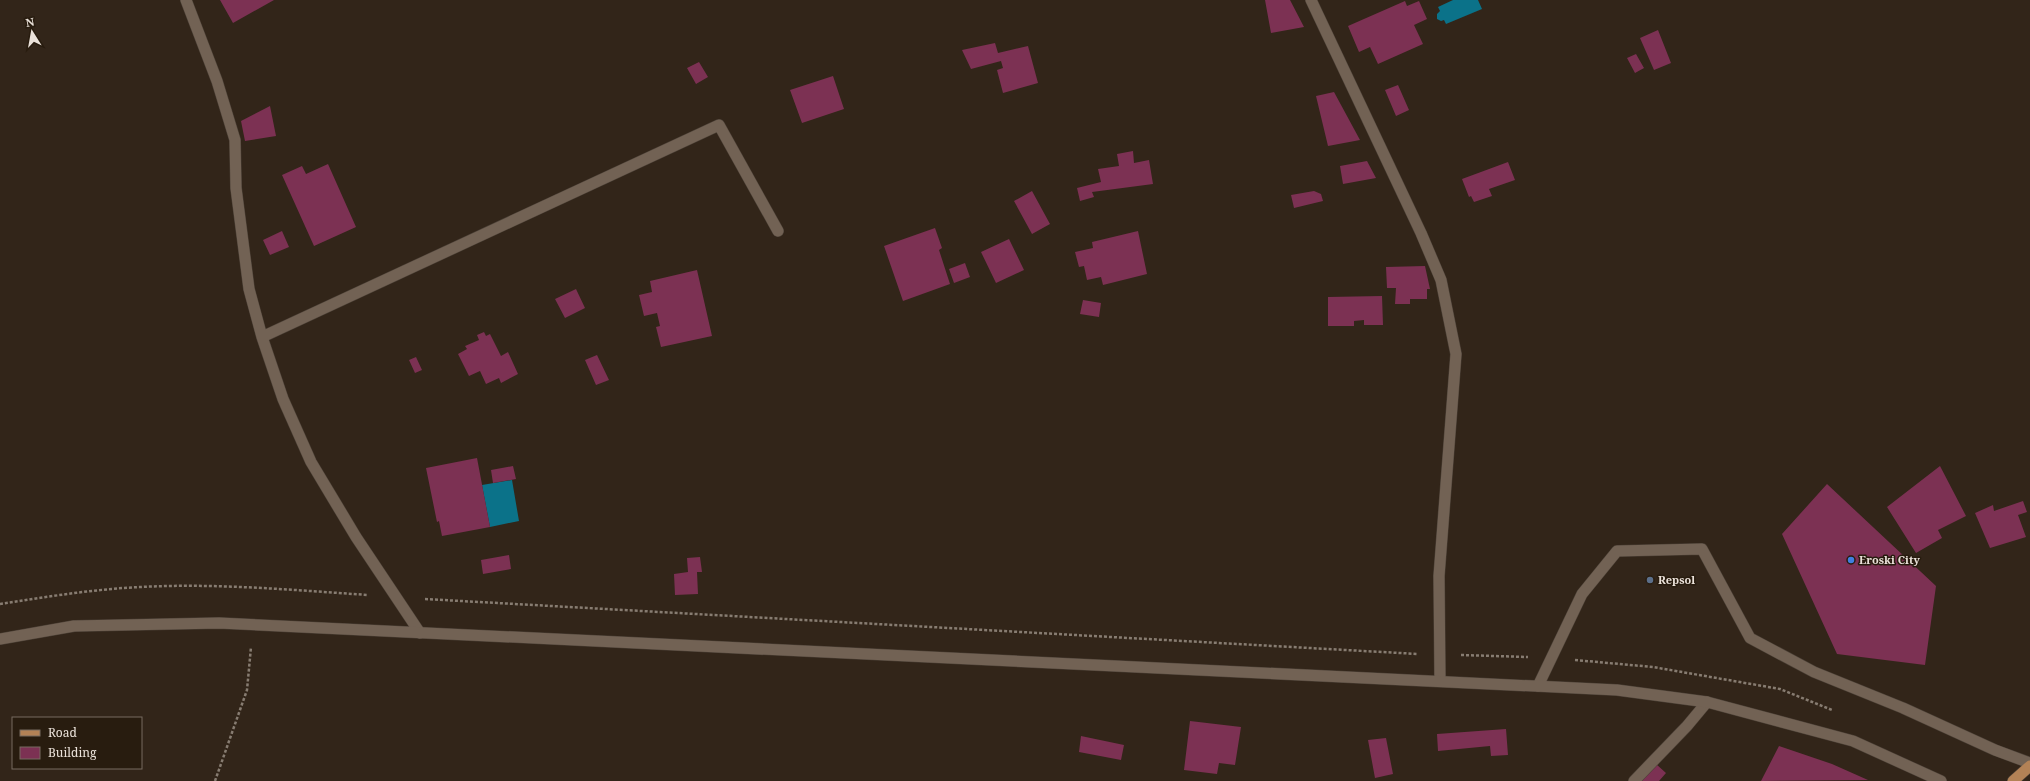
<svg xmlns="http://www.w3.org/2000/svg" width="2030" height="781" font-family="'Noto Serif',serif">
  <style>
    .water { fill: #0b7289 }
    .building { fill: #7c3153 }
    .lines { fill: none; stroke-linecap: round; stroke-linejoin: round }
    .service-casing { stroke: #4c4137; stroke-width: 12 }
    .minor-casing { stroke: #4c4137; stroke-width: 12 }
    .tertiary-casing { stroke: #4c4137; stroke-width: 12 }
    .primary-casing { stroke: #4c4137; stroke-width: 12 }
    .path { stroke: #877c71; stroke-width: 2.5; stroke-dasharray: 3 2; stroke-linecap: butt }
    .service { stroke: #726254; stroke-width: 11 }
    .minor { stroke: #726254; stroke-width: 11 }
    .tertiary { stroke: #726254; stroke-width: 11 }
    .primary { stroke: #b38256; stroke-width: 11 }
    .shop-dot { fill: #3f7fe0; stroke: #281c0f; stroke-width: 1.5 }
    .service-dot { fill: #5c6f8a; stroke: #281c0f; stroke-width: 1.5 }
    .labels { text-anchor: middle; stroke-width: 3; stroke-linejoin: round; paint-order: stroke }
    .poi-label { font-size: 11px; font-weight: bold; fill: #ebe2da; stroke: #281c0f; text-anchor: start }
  </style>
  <rect width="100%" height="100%" fill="#322519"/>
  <path class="water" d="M1453 0H1478L1482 9 1446 24 1444 20 1441 21 1437 19V14L1440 11 1438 7Z
    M512 480 519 521 490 527 482 485Z"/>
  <path class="building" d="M220 0H274L233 23Z
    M1265 0H1290L1304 27 1271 33Z
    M1405 1 1407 6 1419 1 1427 19 1414 25 1423 44 1378 64 1370 47 1359 52 1348 26Z
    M1658 30 1671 63 1654 70 1640 38Z
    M995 43 998 53 1028 46 1038 83 1003 93 997 70 1003 68 1001 61 971 69 962 50Z
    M1636 54 1644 68 1635 73 1627 58Z
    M699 62 708 77 696 84 687 68Z
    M833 76 844 109 802 123 790 90Z
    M1398 85 1409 110 1396 116 1385 90Z
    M1334 92 1360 140 1328 146 1316 96Z
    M270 106 276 136 245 141 241 121Z
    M1133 151 1134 163 1149 160 1153 184 1092 192 1094 197 1080 201 1077 188 1101 182 1098 169 1119 166 1117 154Z
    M1367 161 1376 178 1343 184 1340 166Z
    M1508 162 1515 180 1489 189 1492 196 1474 202 1471 196 1469 197 1462 179Z
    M328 164 356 227 314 246 282 175 302 166 306 174Z
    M1032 191 1050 224 1032 234 1014 201Z
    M1314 191 1321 194 1323 201 1294 208 1291 195Z
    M935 228 942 248 939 250 950 284 903 301 884 246Z
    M282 231 289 247 270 255 263 240Z
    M1138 231 1147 274 1103 285 1101 277 1087 280 1084 266 1079 267 1075 252 1093 248 1092 242Z
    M1009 239 1024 270 996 283 981 252Z
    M965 263 970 277 954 283 949 269Z
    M1425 266 1430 289H1427V299H1410V304H1395L1396 288H1387L1386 267Z
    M697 270 712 336 661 347 656 327 660 326 657 313 644 316 639 295 652 292 650 281Z
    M576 289 585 308 565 318 555 299Z
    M1382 296 1383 325H1364V320L1354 321V326H1328V297Z
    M1083 300 1101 303 1099 317 1080 314Z
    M484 332 486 336 490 334 501 356 508 352 518 374 501 383 499 378 486 384 480 371 469 376 458 354 467 349 465 346 479 340 477 335Z
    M597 355 609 380 596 385 585 360Z
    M416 357 422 370 415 373 409 360Z
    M477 458 490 527 442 536 439 521 437 522 426 468Z
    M513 466 516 479 493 483 491 470Z
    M1940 466 1966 516 1938 530 1942 538 1916 553 1887 507Z
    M1827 484 1936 586 1925 665 1837 654 1782 534Z
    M2023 501 2027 512 2018 515 2026 537 1990 548 1975 513 1993 505 1994 511Z
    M509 555 511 569 483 574 481 560Z
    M700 557 702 572H697L698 594 675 595 674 574 688 572 687 558Z
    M1190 721 1241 727 1235 765 1219 763 1217 774 1184 770Z
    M1506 729 1508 755 1491 756 1490 746 1438 751 1437 734Z
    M1081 736 1124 745 1121 760 1079 752Z
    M1386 738 1393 774 1375 778 1368 740Z
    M1779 746 1832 764 1868 780 1761 781Z
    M1656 764 1666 773 1659 781H1640Z"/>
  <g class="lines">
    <g class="service-casing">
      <path id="service" d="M1538 686 1582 594 1617 551 1702 549 1750 638 1814 672 1903 708 1995 750 2030 763"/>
    </g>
    <g class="minor-casing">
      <path id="minor" d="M186 0 217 81 235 140 236 188 249 289 262 337 283 399 311 462 356 537 420 633
        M1311 0 1421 233 1441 280 1456 354 1439 576 1440 681
        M262 337 719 125 778 231
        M1634 781 1687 726 1707 702"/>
    </g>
    <g class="tertiary-casing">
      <path id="tertiary" d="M0 639 74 626 219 623 1617 690 1707 702 1853 741 1941 781"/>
    </g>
    <g class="primary-casing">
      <path id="primary" d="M2013 781 2030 766"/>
    </g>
    <path class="path" d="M425 599 1418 654
      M0 604C46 597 94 589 141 587 216 583 293 590 368 595
      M1461 655 1528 657
      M1575 660 1653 667 1780 689 1832 710
      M215 781 247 690 251 647"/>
    <use href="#service" class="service"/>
    <use href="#minor" class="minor"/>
    <use href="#tertiary" class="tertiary"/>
    <use href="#primary" class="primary"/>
  </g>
  <circle class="shop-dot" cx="1851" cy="560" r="4"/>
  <circle class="service-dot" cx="1650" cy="580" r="4"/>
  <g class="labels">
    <g class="poi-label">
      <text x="1859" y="564">Eroski City</text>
      <text x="1658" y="584">Repsol</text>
    </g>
  </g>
  <rect x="12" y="717" width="130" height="52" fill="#281c0f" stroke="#766b60"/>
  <rect x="20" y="730" width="20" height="6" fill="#b38256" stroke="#766b60"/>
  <text x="48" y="737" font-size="12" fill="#ebe2da">Road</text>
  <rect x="20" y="747" width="20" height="12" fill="#7c3153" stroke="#766b60"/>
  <text x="48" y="757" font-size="12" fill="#ebe2da">Building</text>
  <g transform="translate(32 32) rotate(349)" stroke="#281c0f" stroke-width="3" paint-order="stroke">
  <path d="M0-3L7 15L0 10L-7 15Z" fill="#ebe2da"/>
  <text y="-6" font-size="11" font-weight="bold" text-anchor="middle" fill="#ebe2da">N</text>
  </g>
</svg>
